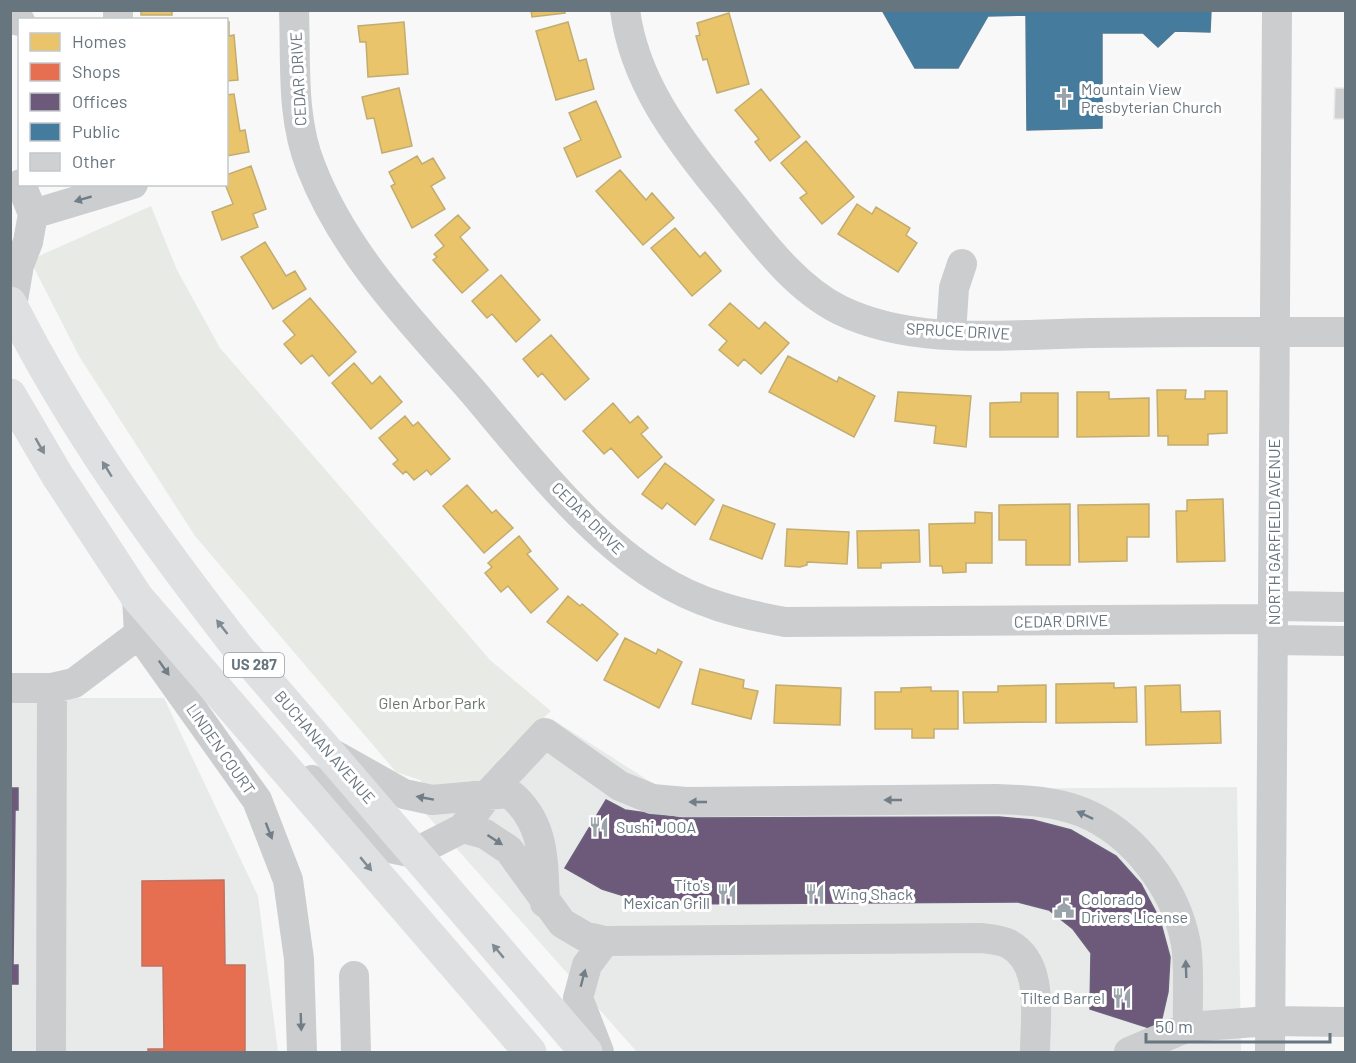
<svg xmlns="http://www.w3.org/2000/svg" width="1356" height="1063" font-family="Barlow,sans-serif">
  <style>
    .built { fill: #e8eaea }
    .green { fill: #e8eae6 }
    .homes { fill: #e9c46a; stroke: #c2ac70; stroke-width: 1.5 }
    .shops { fill: #e76f51; stroke: #c1715f; stroke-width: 1.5 }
    .offices { fill: #6d597a; stroke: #6b617c; stroke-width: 1.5 }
    .public { fill: #457b9d; stroke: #4f7994; stroke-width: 1.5 }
    .building { fill: #cfd0d2; stroke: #e8e8e8; stroke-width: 1.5 }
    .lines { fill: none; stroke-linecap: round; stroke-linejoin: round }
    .minor { stroke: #cbcdce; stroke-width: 30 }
    .highway { stroke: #dfe0e1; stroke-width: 33 }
    .oneway { fill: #717e87 }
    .oneway2 { fill: #7f8a93 }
    .labels { text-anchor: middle; stroke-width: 6; stroke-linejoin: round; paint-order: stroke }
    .shield { fill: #fff; stroke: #959ea5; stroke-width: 1.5 }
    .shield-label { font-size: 15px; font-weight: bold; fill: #67757f }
    .street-label { font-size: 16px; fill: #67757f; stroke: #fff }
    .poi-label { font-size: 16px; fill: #67757f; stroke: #fff; text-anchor: start }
    .park-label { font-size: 16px; fill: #697866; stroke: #fff }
  </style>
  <rect width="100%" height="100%" fill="#f8f8f8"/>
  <path class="built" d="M10 698H164L258 896 278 1052H11Z
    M552 719 654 784 691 791 1237 787 1241 1052H637L425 813Z"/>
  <path class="green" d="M151 206 177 270 220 348 491 661 551 711 484 772 462 784 425 788 420 780 396 772 195 536 79 356 30 260Z"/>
  <path class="homes" d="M141 10H172V15H141Z
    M531 10H565V13L532 17Z
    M729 13 749 84 717 93 707 59 703 60 696 36 700 35 697 23Z
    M226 22H229V36L234 35 238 80 226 81Z
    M404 22 408 74 368 77 366 42H360L358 26Z
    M568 22 579 61 586 59 594 89 556 100 536 31Z
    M399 88 412 146 382 153 374 118 367 119 362 97Z
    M761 89 800 137 770 161 755 142 759 139 735 110Z
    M234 94 240 131 245 130 249 152 226 156V95Z
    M596 101 621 157 577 177 564 148 581 140 569 113Z
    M806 141 854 197 822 224 800 198 807 193 781 163Z
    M417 156 422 164 433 158 445 178 431 186 445 209 412 228 391 186 395 184 389 172Z
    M251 166 266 209 253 214 258 227 222 240 212 212 233 204 225 184 226 175Z
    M620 170 646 200 652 193 674 218 643 245 596 191Z
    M857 204 872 214 876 207 910 228 906 235 917 243 898 272 838 234Z
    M458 215 470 228 460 237 488 270 462 293 433 260 437 257 434 254 444 246 435 235Z
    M675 228 700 257 705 252 721 271 692 296 651 248Z
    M265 242 286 276 295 271 306 289 273 309 241 257Z
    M501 275 540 320 516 342 492 314 487 318 472 301Z
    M310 298 356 352 329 376 312 355 301 364 284 344 295 335 283 321Z
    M730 303 759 329 765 322 789 343 761 374 744 359 738 366 719 350 727 341 709 325Z
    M551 335 589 379 565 400 542 373 538 377 523 359Z
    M788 356 837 382 839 377 875 396 854 437 769 392Z
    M354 363 372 384 380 376 402 402 371 429 332 383Z
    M1157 390H1186L1185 399H1205V391H1227V433L1208 434V445H1168V436H1158Z
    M898 392 971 396 966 447 934 443 936 426 895 421Z
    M1077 392H1109V399L1149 398V436L1077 437Z
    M1021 393H1058V437H990V403L1021 402Z
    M613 403 630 423 638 416 648 428 641 434 662 457 638 478 611 448 604 454 583 431Z
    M405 416 413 426 418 422 450 459 431 475 427 470 414 480 406 471 403 474 393 464 398 460 379 438Z
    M665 463 714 500 695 525 667 503 662 509 642 494Z
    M467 485 492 513 496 510 513 528 484 553 443 506Z
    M1223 499 1225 561 1177 562 1176 511H1187V500Z
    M1070 504V565H1026V540H999V505Z
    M1149 504V537H1127V561L1079 562 1078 505Z
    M723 505 775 524 762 559 710 539Z
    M975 512 992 513V563H966V572L943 573 942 566H930L929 524 975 523Z
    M787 529 849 532 847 564 807 562V565L800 567 785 566Z
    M919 530 920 562 881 563V568H858L857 531Z
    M519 536 531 551 527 554 558 589 531 613 508 586 501 592 485 573 492 567 488 563Z
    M568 596 580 606 582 604 618 634 597 661 547 622Z
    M625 638 656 654 658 649 682 662 659 708 604 680Z
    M700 669 744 680 743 688 758 691 751 719 692 704Z
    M1114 683V688L1136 687 1137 722 1056 723V684Z
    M776 685 841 688 840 725 774 723Z
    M1046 685V722L964 723 963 692H998V686Z
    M1180 685 1181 712 1220 711 1221 743 1146 745 1145 686Z
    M931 687V691H958V729H934V738H912V729H875V692H901V688Z"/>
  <path class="shops" d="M224 880 225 965H245V1052H148V1049H164L163 966H142V881Z"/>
  <path class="offices" d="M10 788H18V810H15L13 965H18V984H10Z
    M606 800 625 810 682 818 999 817 1033 820 1071 830 1116 856 1141 884 1160 920 1170 957 1168 992 1159 1031 1090 1009 1091 953 1073 929 1049 910 1018 902 650 904 602 889 565 868Z"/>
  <path class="public" d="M882 10H1211L1210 32 1175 31 1158 47 1143 33H1102V128L1027 130 1026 15 988 16 958 68H915Z"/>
  <path class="building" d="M1335 88H1346V119H1334Z"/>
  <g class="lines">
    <path class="minor" d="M118 10V20
      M294 10C296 62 291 118 311 167 345 255 413 323 474 393 527 456 588 535 658 578 697 603 740 614 785 622L1273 619
      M625 10C634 80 676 136 719 189 754 231 790 285 840 310 916 347 1010 334 1091 333 1176 332 1261 331 1346 332
      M10 19 20 21
      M33 214 133 184
      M12 306 19 265 28 242 33 214 21 184
      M951 334 954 288 962 264
      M137 597 139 634 257 800 288 880 299 959 302 1052
      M1273 606 1346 607
      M1273 640 1346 641
      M10 688H52L74 683 139 634
      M333 754 404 794 432 800 509 793C545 822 543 859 545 903
      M312 780 380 846 414 853 463 828 485 834 509 850 562 923 584 936 605 941 981 938C990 939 1001 940 1009 944 1045 964 1035 1017 1035 1052
      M463 828 489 793 545 733 620 786 652 799 686 802 996 799C1025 800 1054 801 1082 812 1134 833 1176 889 1186 944 1190 971 1187 1000 1188 1027
      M354 976 356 1052
      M51 1052 52 688
      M599 1052 578 998 587 965 605 941
      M1129 1052 1188 1027 1270 1021 1346 1022
      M1270 1052 1277 10"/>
    <path class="highway" d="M10 303C72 426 152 537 236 645L586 1052
      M10 395 57 475 137 597 530 1052"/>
  </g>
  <defs><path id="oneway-solid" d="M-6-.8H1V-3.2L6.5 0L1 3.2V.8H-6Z" transform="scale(1.5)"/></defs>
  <g class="oneway">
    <use href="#oneway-solid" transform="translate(83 199) rotate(164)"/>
    <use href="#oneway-solid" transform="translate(164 668) rotate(55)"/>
    <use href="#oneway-solid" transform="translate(425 798) rotate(-170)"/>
    <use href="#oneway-solid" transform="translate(893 800) rotate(180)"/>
    <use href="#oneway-solid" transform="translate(698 802) rotate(180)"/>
    <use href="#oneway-solid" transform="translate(1085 815) rotate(-155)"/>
    <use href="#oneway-solid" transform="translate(269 831) rotate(69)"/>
    <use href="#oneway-solid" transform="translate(495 840) rotate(33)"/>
    <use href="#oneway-solid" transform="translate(1186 969) rotate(-92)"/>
    <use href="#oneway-solid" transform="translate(583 978) rotate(-75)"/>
    <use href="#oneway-solid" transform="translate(301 1022) rotate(88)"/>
  </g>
  <g class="oneway2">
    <use href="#oneway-solid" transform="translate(40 446) rotate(60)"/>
    <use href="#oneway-solid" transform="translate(107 469) rotate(-122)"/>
    <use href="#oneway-solid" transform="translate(222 627) rotate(-128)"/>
    <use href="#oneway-solid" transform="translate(366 864) rotate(50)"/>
    <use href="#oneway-solid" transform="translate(498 951) rotate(-130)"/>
  </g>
  <defs>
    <g id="church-bare" transform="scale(1.62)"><path d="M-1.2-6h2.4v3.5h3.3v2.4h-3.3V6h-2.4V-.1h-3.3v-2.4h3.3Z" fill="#9aa3a9" stroke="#fff" stroke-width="2.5" paint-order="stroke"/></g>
    <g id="restaurant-bare" transform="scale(1.62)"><path d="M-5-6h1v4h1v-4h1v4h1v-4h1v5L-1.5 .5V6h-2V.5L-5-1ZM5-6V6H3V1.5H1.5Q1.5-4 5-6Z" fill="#9aa3a9" stroke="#fff" stroke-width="2.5" paint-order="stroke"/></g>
    <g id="civic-bare" transform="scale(1.62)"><path d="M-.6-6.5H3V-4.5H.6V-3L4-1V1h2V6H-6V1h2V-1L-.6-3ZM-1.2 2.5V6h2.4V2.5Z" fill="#9aa3a9" stroke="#fff" stroke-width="2.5" paint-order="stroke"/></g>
  </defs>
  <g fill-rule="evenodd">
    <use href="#church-bare" x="1064" y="98"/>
    <use href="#restaurant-bare" x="599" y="827"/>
    <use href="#restaurant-bare" x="727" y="894"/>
    <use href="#restaurant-bare" x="815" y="894"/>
    <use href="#civic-bare" x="1064" y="908"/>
    <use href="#restaurant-bare" x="1122" y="998"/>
  </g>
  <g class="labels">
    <rect class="shield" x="224" y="653" width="60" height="24" rx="4.5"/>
    <g class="shield-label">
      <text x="254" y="670">US 287</text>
    </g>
    <g class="street-label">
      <text transform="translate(298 79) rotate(-93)" y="6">CEDAR DRIVE</text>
      <text transform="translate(958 331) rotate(3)" y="6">SPRUCE DRIVE</text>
      <text transform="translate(588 518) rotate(45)" y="6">CEDAR DRIVE</text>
      <text transform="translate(1274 532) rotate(-90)" y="6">NORTH GARFIELD AVENUE</text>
      <text transform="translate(1061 621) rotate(-1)" y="6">CEDAR DRIVE</text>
      <text transform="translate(325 747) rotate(49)" y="6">BUCHANAN AVENUE</text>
      <text transform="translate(221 749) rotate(55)" y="6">LINDEN COURT</text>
    </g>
    <g class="poi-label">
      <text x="1081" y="95">Mountain View<tspan x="1081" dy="18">Presbyterian Church</tspan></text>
      <text x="616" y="833">Sushi JOOA</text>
      <text x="710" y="891" text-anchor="end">Tito's<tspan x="710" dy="18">Mexican Grill</tspan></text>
      <text x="832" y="900">Wing Shack</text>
      <text x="1081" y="905">Colorado<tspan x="1081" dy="18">Drivers License</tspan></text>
      <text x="1105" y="1004" text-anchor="end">Tilted Barrel</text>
    </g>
    <g class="park-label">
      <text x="432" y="709">Glen Arbor Park</text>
    </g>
  </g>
  <rect width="1356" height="1063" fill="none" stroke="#67757f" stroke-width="24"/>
  <rect x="18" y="18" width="210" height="168" fill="#ffffff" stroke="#c2c8cc" stroke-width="1.5"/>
  <rect x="30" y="33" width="30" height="18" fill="#e9c46a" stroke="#c2c8cc" stroke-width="1.5"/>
  <text x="72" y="48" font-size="18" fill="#67757f">Homes</text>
  <rect x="30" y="63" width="30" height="18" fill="#e76f51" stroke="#c2c8cc" stroke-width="1.5"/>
  <text x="72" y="78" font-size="18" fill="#67757f">Shops</text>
  <rect x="30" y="93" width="30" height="18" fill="#6d597a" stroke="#c2c8cc" stroke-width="1.5"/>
  <text x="72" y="108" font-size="18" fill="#67757f">Offices</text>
  <rect x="30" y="123" width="30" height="18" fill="#457b9d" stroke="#c2c8cc" stroke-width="1.5"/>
  <text x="72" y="138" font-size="18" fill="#67757f">Public</text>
  <rect x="30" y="153" width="30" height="18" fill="#cfd0d2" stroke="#c2c8cc" stroke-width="1.5"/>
  <text x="72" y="168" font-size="18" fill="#67757f">Other</text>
  <path d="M1146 1033v9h184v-9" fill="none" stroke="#67757f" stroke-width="3"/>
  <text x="1155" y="1033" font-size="18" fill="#67757f" stroke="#ffffff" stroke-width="4.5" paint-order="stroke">50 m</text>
</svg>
